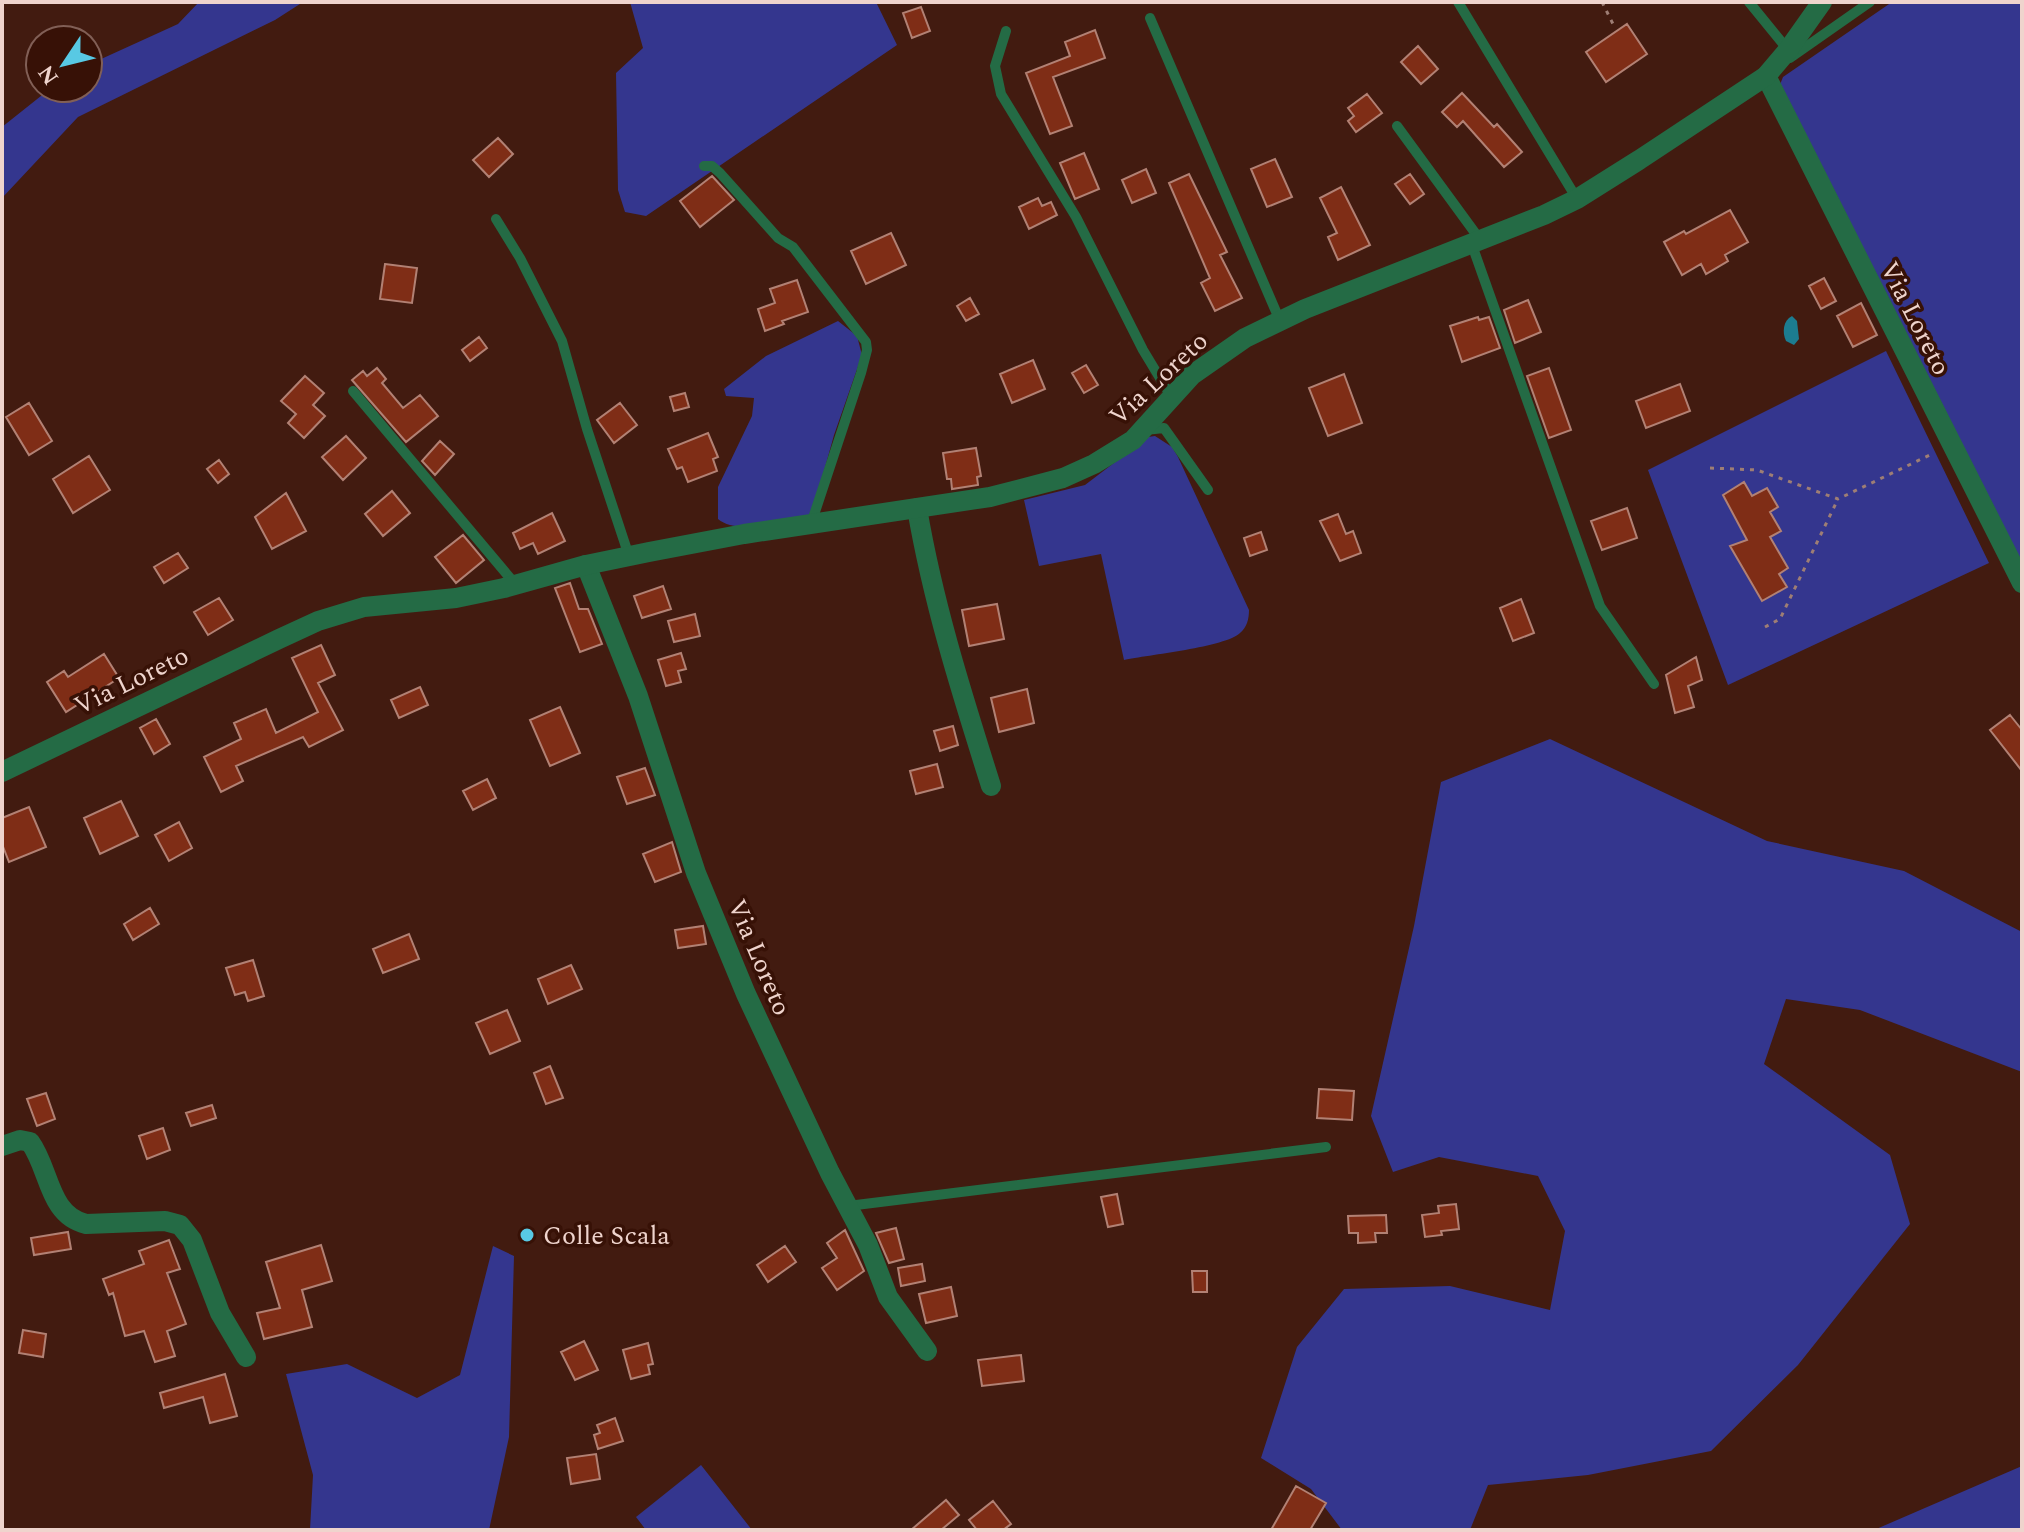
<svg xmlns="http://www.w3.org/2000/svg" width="2024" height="1532" font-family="Spectral,serif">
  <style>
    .green { fill: #34368e }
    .water { fill: #1c7c90 }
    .building { fill: #7f2d16; stroke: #b28174; stroke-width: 2 }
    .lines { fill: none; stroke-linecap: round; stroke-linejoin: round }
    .path { stroke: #9e7e75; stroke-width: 3; stroke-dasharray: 4 6; stroke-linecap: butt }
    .service { stroke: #246b45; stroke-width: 10 }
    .minor { stroke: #246b45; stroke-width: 20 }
    .tertiary { stroke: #246b45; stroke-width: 20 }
    .poi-dot { fill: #58c9e4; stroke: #371106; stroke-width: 3 }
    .labels { text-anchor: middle; stroke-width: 7; stroke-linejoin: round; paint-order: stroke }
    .street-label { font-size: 26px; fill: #efd4cd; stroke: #371106 }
    .poi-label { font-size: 26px; fill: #efd4cd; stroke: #371106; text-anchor: start }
  </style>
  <rect width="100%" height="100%" fill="#421b10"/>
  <path class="green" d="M199 2H303L275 20 78 117 2 198V127L51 88H88V65L178 24Z
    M630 2H876L897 45 646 216 625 212 618 190 616 73 643 48Z
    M1892 2H2022V567L1779 87 1783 77Z
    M838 321 857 336 862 355 834 435 816 500 809 516C784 520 738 536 718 519V487L752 416 754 398 726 396 724 389 766 356Z
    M1886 351 1989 563 1728 685 1648 470Z
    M1155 436 1172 447 1178 457 1249 610C1249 619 1247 627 1240 633 1226 647 1147 655 1124 660L1101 554 1039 566 1024 500 1085 485 1148 437Z
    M1550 739 1767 841 1904 871 2022 932V1072L1860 1010 1786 999 1764 1064 1890 1155 1910 1224 1798 1365 1711 1451 1588 1475 1488 1485 1470 1530H1342L1311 1489 1261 1458 1297 1347 1344 1289 1450 1286 1550 1310 1565 1231 1538 1176 1439 1157 1393 1172 1371 1116 1414 926 1441 782Z
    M493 1246 514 1256 509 1437 489 1530H310L313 1475 286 1374 347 1364 417 1398 460 1375Z
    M701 1465 752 1530H646L636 1517Z
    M2022 1466V1530H1874Z"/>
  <path class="water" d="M1792 316 1797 321 1799 339 1794 345 1786 341C1782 333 1783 320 1792 316Z"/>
  <path class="building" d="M921 7 930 31 912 38 903 13Z
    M1627 24 1647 54 1606 82 1586 52Z
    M1095 30 1105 58 1053 77 1072 126 1050 134 1026 73 1070 56 1065 42Z
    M1418 46 1438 69 1421 84 1401 62Z
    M1462 93 1494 127 1497 124 1522 152 1504 167 1463 121 1457 127 1442 112Z
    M1367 94 1382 113 1356 132 1348 121 1354 116 1348 108Z
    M498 138 513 154 489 177 473 160Z
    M1084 153 1099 189 1075 199 1060 163Z
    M1275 159 1292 197 1267 207 1251 169Z
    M1146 169 1156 193 1132 203 1122 180Z
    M1189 174 1227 252 1220 255 1242 298 1215 311 1201 283 1210 278 1169 183Z
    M1410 174 1424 194 1410 204 1395 184Z
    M712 176 734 200 700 227 680 201Z
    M1341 187 1370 245 1338 260 1328 237 1337 233 1320 198Z
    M1038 198 1042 206 1051 202 1057 215 1029 229 1019 207Z
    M1730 210 1748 242 1725 255 1728 261 1706 274 1701 264 1682 275 1664 242 1684 231 1686 234Z
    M891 233 906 265 866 284 851 251Z
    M385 264 417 268 412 303 380 299Z
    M1824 278 1836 301 1821 309 1809 286Z
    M797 280 808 312 782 321 784 324 765 331 758 309 775 303 770 289Z
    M970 298 979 314 966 321 957 306Z
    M1528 300 1541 332 1515 343 1504 310Z
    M1861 303 1877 335 1853 347 1837 316Z
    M1478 317 1479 320 1489 317 1500 348 1462 362 1450 326Z
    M479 337 487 348 470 361 462 350Z
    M1033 360 1045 389 1012 403 1000 374Z
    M1086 365 1098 385 1084 393 1072 373Z
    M377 368 386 379 382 383 403 408 420 395 438 416 406 442 352 380 363 371 367 376Z
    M1549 368 1571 430 1549 438 1527 376Z
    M1344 374 1362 423 1328 436 1309 388Z
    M305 376 324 393 313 405 325 416 304 438 288 423 296 414 281 401Z
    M1680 384 1690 411 1646 428 1636 401Z
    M685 393 689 407 674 411 670 397Z
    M29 403 52 441 29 455 6 417Z
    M620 403 637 425 614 443 597 420Z
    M708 433 718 457 713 459 717 471 688 482 682 467 677 469 668 449Z
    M346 436 366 458 343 480 322 457Z
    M440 441 454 454 435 475 422 461Z
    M976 448 981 476 977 477 978 485 952 489 951 479H947L943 453Z
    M89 456 110 490 73 513 53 479Z
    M219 460 229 474 218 483 207 469Z
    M1744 482 1752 496 1767 488 1778 507 1770 512 1781 531 1770 537 1788 568 1779 574 1787 587 1762 601 1730 546 1747 540 1723 495Z
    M392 491 410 513 383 536 365 514Z
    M286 493 306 531 272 549 255 517Z
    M1627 508 1637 538 1602 550 1591 521Z
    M552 513 565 541 538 554 533 543 520 549 513 533Z
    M1338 514 1346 534 1353 531 1361 553 1340 561 1320 521Z
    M1261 532 1267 550 1250 556 1244 538Z
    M463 535 484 560 456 583 435 557Z
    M178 553 188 568 164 583 154 567Z
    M570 583 579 609H588L602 644 580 652 555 588Z
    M663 586 671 609 642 618 634 596Z
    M219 598 233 620 208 635 194 612Z
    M1521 599 1534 633 1513 641 1500 608Z
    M997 604 1004 639 969 646 962 610Z
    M695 614 700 636 674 642 668 621Z
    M321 645 335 675 318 683 343 730 309 747 303 737 236 766 243 781 221 792 204 757 241 739 234 723 266 709 276 733 318 712 292 658Z
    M681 653 686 669 678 671 681 682 666 686 658 660Z
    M104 654 119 678 66 712 47 682 64 671 68 677Z
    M1696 657 1702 680 1688 686 1694 707 1675 713 1666 675Z
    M420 687 428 705 399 718 391 700Z
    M1027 689 1034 723 999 732 991 698Z
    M560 707 580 753 550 766 530 720Z
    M2010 715 2022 730V771L1990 730Z
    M156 719 170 744 154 754 140 728Z
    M953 726 958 745 940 751 934 731Z
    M937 764 943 787 916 794 910 771Z
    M645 768 655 795 627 804 617 777Z
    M487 779 496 798 473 810 463 791Z
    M121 801 138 836 100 854 84 818Z
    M29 807 46 847 9 862 2 844V818Z
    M179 822 192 848 169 861 155 835Z
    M672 842 681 872 655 882 643 854Z
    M150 908 159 924 133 940 124 924Z
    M703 926 706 944 678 948 675 930Z
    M409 934 419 959 383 973 373 949Z
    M253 960 264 996 248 1001 245 992 235 995 226 968Z
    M571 965 582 989 548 1004 538 979Z
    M507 1010 520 1041 490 1054 476 1023Z
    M550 1066 563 1098 546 1104 534 1073Z
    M1319 1089 1354 1091 1352 1120 1317 1118Z
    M46 1093 55 1119 37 1126 27 1099Z
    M212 1105 216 1118 191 1126 186 1113Z
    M163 1128 170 1150 147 1159 139 1136Z
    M1117 1194 1123 1224 1108 1227 1101 1197Z
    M1456 1204 1459 1229 1441 1231 1442 1235 1425 1237 1422 1215 1439 1213 1438 1206Z
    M1386 1215 1387 1233H1375L1376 1242 1358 1243V1233H1349L1348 1216Z
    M896 1228 904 1259 889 1263 876 1233Z
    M845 1230 864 1271 837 1290 822 1268 837 1258 827 1243Z
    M68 1232 71 1249 34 1255 31 1238Z
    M169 1240 180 1269 167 1273 186 1324 167 1331 175 1356 155 1362 144 1331 125 1336 113 1293 109 1295 103 1279 144 1264 139 1251Z
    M321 1245 332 1281 302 1290 312 1327 264 1339 257 1313 280 1308 266 1262Z
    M785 1246 796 1262 768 1282 757 1265Z
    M922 1264 925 1281 901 1286 898 1268Z
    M1192 1271H1207V1292H1193Z
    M951 1287 957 1316 926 1323 919 1294Z
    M23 1330 46 1334 43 1357 19 1353Z
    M584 1341 598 1370 575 1380 561 1352Z
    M648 1343 653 1364 648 1365 650 1374 631 1379 623 1350Z
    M1021 1355 1024 1381 982 1386 978 1360Z
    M225 1374 237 1416 210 1423 203 1397 164 1408 160 1393Z
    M615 1418 623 1441 598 1449 594 1435 600 1433 597 1425Z
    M596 1454 600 1479 571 1484 567 1458Z
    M1296 1486 1326 1503 1310 1530H1271Z
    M946 1500 959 1515 941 1530H911Z
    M993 1501 1011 1524 1003 1530H977L969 1520Z"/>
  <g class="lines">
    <path class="path" d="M1602 2 1614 26
      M1710 468 1757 470 1838 499 1934 453
      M1765 627 1780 619 1838 499"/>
    <path class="service" d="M1458 2 1577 199
      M1749 2 1788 50
      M1150 18 1280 321
      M1006 31 995 66 1001 94 1076 217 1143 350 1172 398
      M1790 58 1870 2
      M1397 126 1481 241
      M704 166H712L720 173 778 238 793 247 866 342 867 350 861 373 811 524
      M496 219 520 258 562 341 587 429 629 556
      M1472 245 1600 606 1654 684
      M353 391 516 585
      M1145 430 1164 428 1208 490
      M848 1206 1326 1147"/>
    <path class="minor" d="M1766 76 2022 583
      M917 508C933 603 962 694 991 786
      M586 565 638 696 696 873 746 994 830 1173 868 1245 888 1297 927 1351
      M2 1146 20 1140 30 1142C50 1169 48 1215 86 1224L165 1221 180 1225 192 1240 220 1313 246 1357"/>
    <path class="tertiary" d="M2 772 279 639 318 621 364 607 456 598 504 588 586 565 649 552 744 534 990 497 1063 478 1094 464 1133 440 1192 375 1245 338 1305 309 1544 215 1577 199 1639 160 1766 76 1788 50 1822 2"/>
  </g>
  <circle class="poi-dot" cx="527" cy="1235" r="8"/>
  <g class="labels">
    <g class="street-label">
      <text transform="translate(1916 318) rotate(63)" y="9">Via Loreto</text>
      <text transform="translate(1158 378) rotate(-43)" y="9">Via Loreto</text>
      <text transform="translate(131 680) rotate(-26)" y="9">Via Loreto</text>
      <text transform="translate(760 957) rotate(67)" y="9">Via Loreto</text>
    </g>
    <g class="poi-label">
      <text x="543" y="1244">Colle Scala</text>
    </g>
  </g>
  <rect width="2024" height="1532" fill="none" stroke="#efd4cd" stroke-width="8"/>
  <g transform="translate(64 64) rotate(235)"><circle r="38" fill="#371106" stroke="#815f56" stroke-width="2"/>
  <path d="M0-6L14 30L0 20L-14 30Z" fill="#58c9e4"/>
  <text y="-12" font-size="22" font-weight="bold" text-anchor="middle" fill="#efd4cd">N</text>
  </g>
</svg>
